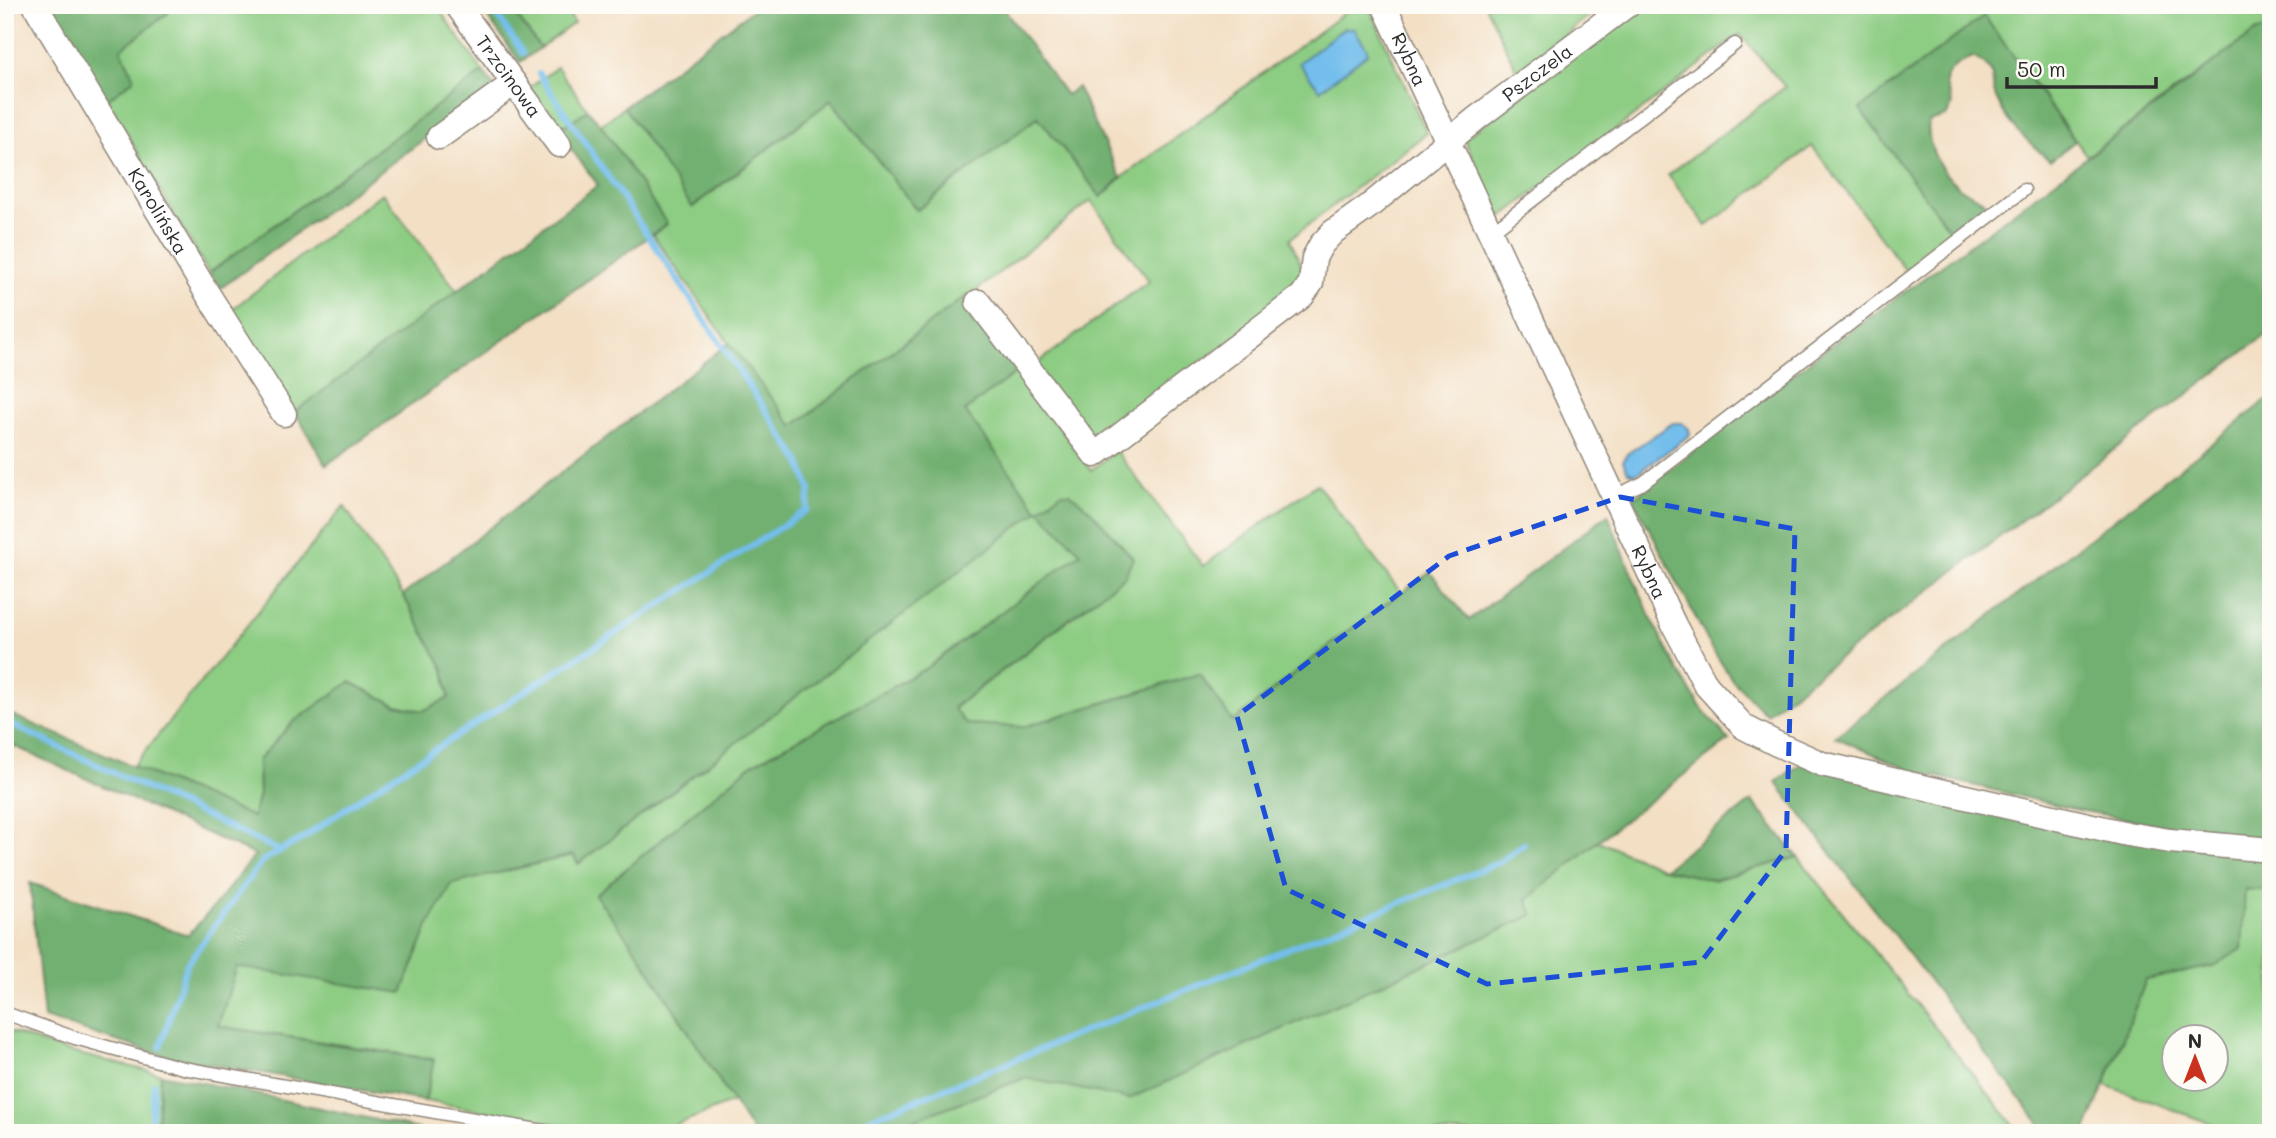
<svg xmlns="http://www.w3.org/2000/svg" width="2276" height="1138" font-family="Mali,sans-serif">
  <style>
    .green { fill: #8dcc83; stroke: #5c7c57; stroke-width: 2; fill-rule: evenodd }
    .forest { fill: #72b071; stroke: #4e6e4e; stroke-width: 2 }
    .water { fill: #73beec; stroke: #4f748c; stroke-width: 2 }
    .lines { fill: none; stroke-linecap: round; stroke-linejoin: round }
    .stream { stroke: #73beec; stroke-width: 6 }
    .lane-casing { stroke: #8f8578; stroke-width: 15 }
    .street-casing { stroke: #8f8578; stroke-width: 27 }
    .lane { stroke: #fff; stroke-width: 12 }
    .street { stroke: #fff; stroke-width: 24 }
    .marked { fill: none; stroke: #1d4ed8; stroke-width: 5; stroke-dasharray: 14 9; stroke-linejoin: round }
    .labels { text-anchor: middle; stroke-width: 7; stroke-linejoin: round; paint-order: stroke }
    .street-label { font-size: 19px; fill: #2b2b2b; stroke: #fdfcf7 }
  </style>
  <rect width="100%" height="100%" fill="#fdfcf7"/>
  <filter id="ink" filterUnits="userSpaceOnUse"><feTurbulence type="fractalNoise" baseFrequency=".0143" numOctaves="2"/><feDisplacementMap in="SourceGraphic" scale="14" xChannelSelector="R" yChannelSelector="G"/><feConvolveMatrix kernelMatrix="1 2 1 2 8 2 1 2 1" color-interpolation-filters="sRGB"/></filter>
  <filter id="wash" filterUnits="userSpaceOnUse"><feTurbulence type="fractalNoise" baseFrequency=".00686" numOctaves="4" result="noise"/><feDisplacementMap in="SourceGraphic" scale="28" xChannelSelector="R" yChannelSelector="G"/><feGaussianBlur stdDeviation="1.57" result="paint"/><feColorMatrix in="noise" values="0 0 0 0 0 0 0 0 0 0 0 0 0 0 0 0 0 1.4 0 .05"/><feComposite in="paint" operator="in"/></filter>
  <g filter="url(#wash)">
    <rect width="100%" height="100%" fill="#f3dfc4"/>
    <path class="green" d="M170 5H436L483 72 209 273 107 100 134 78 121 49 168 13Z
      M509 5H564L574 23 540 48Z
      M1355 5H1368L1427 133 1290 239 1305 274 1302 286 1115 426 1103 432H1084L1035 365 1149 281 1091 201 977 290 965 297 792 427 729 343 653 235 667 224 601 125 624 107 693 207 831 100 917 210 1038 117 1101 197 1121 178Z
      M1485 5H1583L1589 16 1517 71Z
      M1640 5H2271V27L2255 32 2087 156 1984 16 1860 109 1954 236 1906 271 1812 146 1707 226 1668 175 1785 87 1740 34 1502 217 1464 139Z
      M557 67 588 110 557 130 528 89Z
      M382 193 458 292 295 412 226 314Z
      M1019 370 1091 470 1116 451 1203 566 1317 484 1401 593 1344 634 1233 722 1199 674 1023 727 966 724 953 709 1125 576 1061 494 1039 510 1081 553 925 669 751 765 596 894 637 951 733 1102 675 1125 643 1133H612L425 1101 434 1059 218 1026 237 966 402 993 428 926 452 884 573 855 579 863 1038 510 964 410Z
      M344 506 403 595 444 669 449 698 423 711 396 705 350 682 258 760 259 794 253 817 133 766Z
      M1598 841 1664 869 1713 880 1798 857 2020 1133H879L1025 1078 1129 1098 1533 915 1527 900Z
      M2245 889 2271 891V1133H2237L2105 1085 2146 980 2213 966ZM2174 1036H2216V1078H2174Z
      M5 1030 62 1050 161 1074 156 1133H5Z"/>
    <path class="forest" d="M51 5H170L168 13 121 49 134 79 107 100Z
      M479 5H509L540 48 520 62Z
      M759 5H1001L1066 95 1077 87 1121 178 1101 197 1038 117 917 210 831 100 692 207 624 107Z
      M1984 16 2075 141 2050 161C2031 144 2009 126 1998 102 1986 78 2003 74 1973 57 1961 62 1945 69 1946 84 1947 91 1951 98 1952 106L1946 116 1929 121C1925 147 1944 180 1967 192 1976 198 1983 198 1989 208L1954 236 1860 109Z
      M2271 27V331L1766 714 1733 681 1711 647 1633 498 1827 348 1964 249 2255 32Z
      M483 72 495 87 221 288 209 273Z
      M588 110 601 125 667 224 326 465 295 412 598 185 557 130Z
      M965 297 1019 370 965 411 1038 510 1061 493H1070L1092 512 1133 558 1125 576 953 708 966 724 1023 727 1199 674 1233 722 1344 634 1430 572 1469 620 1608 514C1633 579 1660 645 1698 703 1707 716 1719 728 1729 740L1598 841 1527 900 1533 915 1129 1099 1025 1078 879 1133H753L637 951 595 895 751 765 925 669 1081 553 1039 510 578 864 573 855 452 884 428 926 402 993 237 967 218 1026 434 1060 425 1101 164 1056 44 1018 30 883 188 935 212 909 255 855 5 742V712L253 817 259 794 258 760 293 722 350 682 396 705 423 711 449 698 444 669 403 595 729 343 793 426Z
      M2271 397V751L2267 760 2266 839 2180 829 2073 809 1910 770 1835 737Z
      M1802 763 2271 861V891L2245 889 2242 949 2213 966 2146 980 2085 1133H2047L1776 782Z
      M1752 801 1798 857 1713 880 1664 869Z
      M161 1074 419 1129 418 1133H156Z"/>
    <path class="water" d="M1344 28H1353L1367 48V54L1320 90 1299 63Z
      M1673 423H1682L1689 429 1690 435 1636 474 1628 472 1623 461 1627 454Z"/>
    <g class="lines">
      <path class="stream" d="M490 5 523 53
        M8 723 280 851
        M160 1047 187 964 262 861 302 839 372 790 807 510 810 489 799 460 539 74
        M150 1133 154 1084
        M835 1133 1500 862 1524 844"/>
    </g>
  </g>
  <g filter="url(#ink)">
    <g class="lines">
      <g class="lane-casing">
        <path id="lane" d="M1490 233 1735 44
          M1613 497 1643 483 2024 190
          M5 1013 75 1038 183 1068 555 1133"/>
      </g>
      <g class="street-casing">
        <g id="street">
          <path id="s1" d="M35 5 207 293 284 414"/>
          <path id="s2" d="M457 5 559 145"/>
          <path id="s3" d="M1384 5 1674 625 1706 685 1744 727 1777 744 1822 764 2127 834 2170 841 2271 850"/>
          <path d="M439 137 514 83"/>
          <path id="s4" d="M978 302 1095 455 1302 296 1311 283 1314 258 1321 245 1333 232 1368 207 1477 118 1627 5"/>
        </g>
      </g>
      <use href="#lane" class="lane"/>
      <use href="#street" class="street"/>
    </g>
  </g>
  <path class="marked" d="M1620 497 1795 529 1786 850 1701 962 1487 984 1286 889 1237 716 1449 556Z"/>
  <g class="labels">
    <g class="street-label">
      <text dy="7" stroke="none"><textPath href="#s3" startOffset="60">Rybna</textPath></text>
      <text dy="7" stroke="none"><textPath href="#s4" startOffset="786">Pszczela</textPath></text>
      <text dy="7" stroke="none"><textPath href="#s2" startOffset="88">Trzcinowa</textPath></text>
      <text dy="7" stroke="none"><textPath href="#s1" startOffset="240">Karolińska</textPath></text>
      <text dy="7" stroke="none"><textPath href="#s3" startOffset="626">Rybna</textPath></text>
    </g>
  </g>
  <rect width="2276" height="1138" fill="none" stroke="#fdfcf7" stroke-width="28"/>
  <g transform="translate(2195 1058)"><circle r="33" fill="#fdfcf7" stroke="#a9a8a5" stroke-width="2"/>
  <path d="M0-5L12 26L0 18L-12 26Z" fill="#c8321e"/>
  <text y="-10" font-size="19" font-weight="bold" text-anchor="middle" fill="#2b2b2b">N</text>
  </g>
  <path d="M2007 77v10h149v-10" fill="none" stroke="#2b2b2b" stroke-width="3.5"/>
  <text x="2017" y="77" font-size="21" fill="#2b2b2b" stroke="#fdfcf7" stroke-width="5" paint-order="stroke">50 m</text>
</svg>
